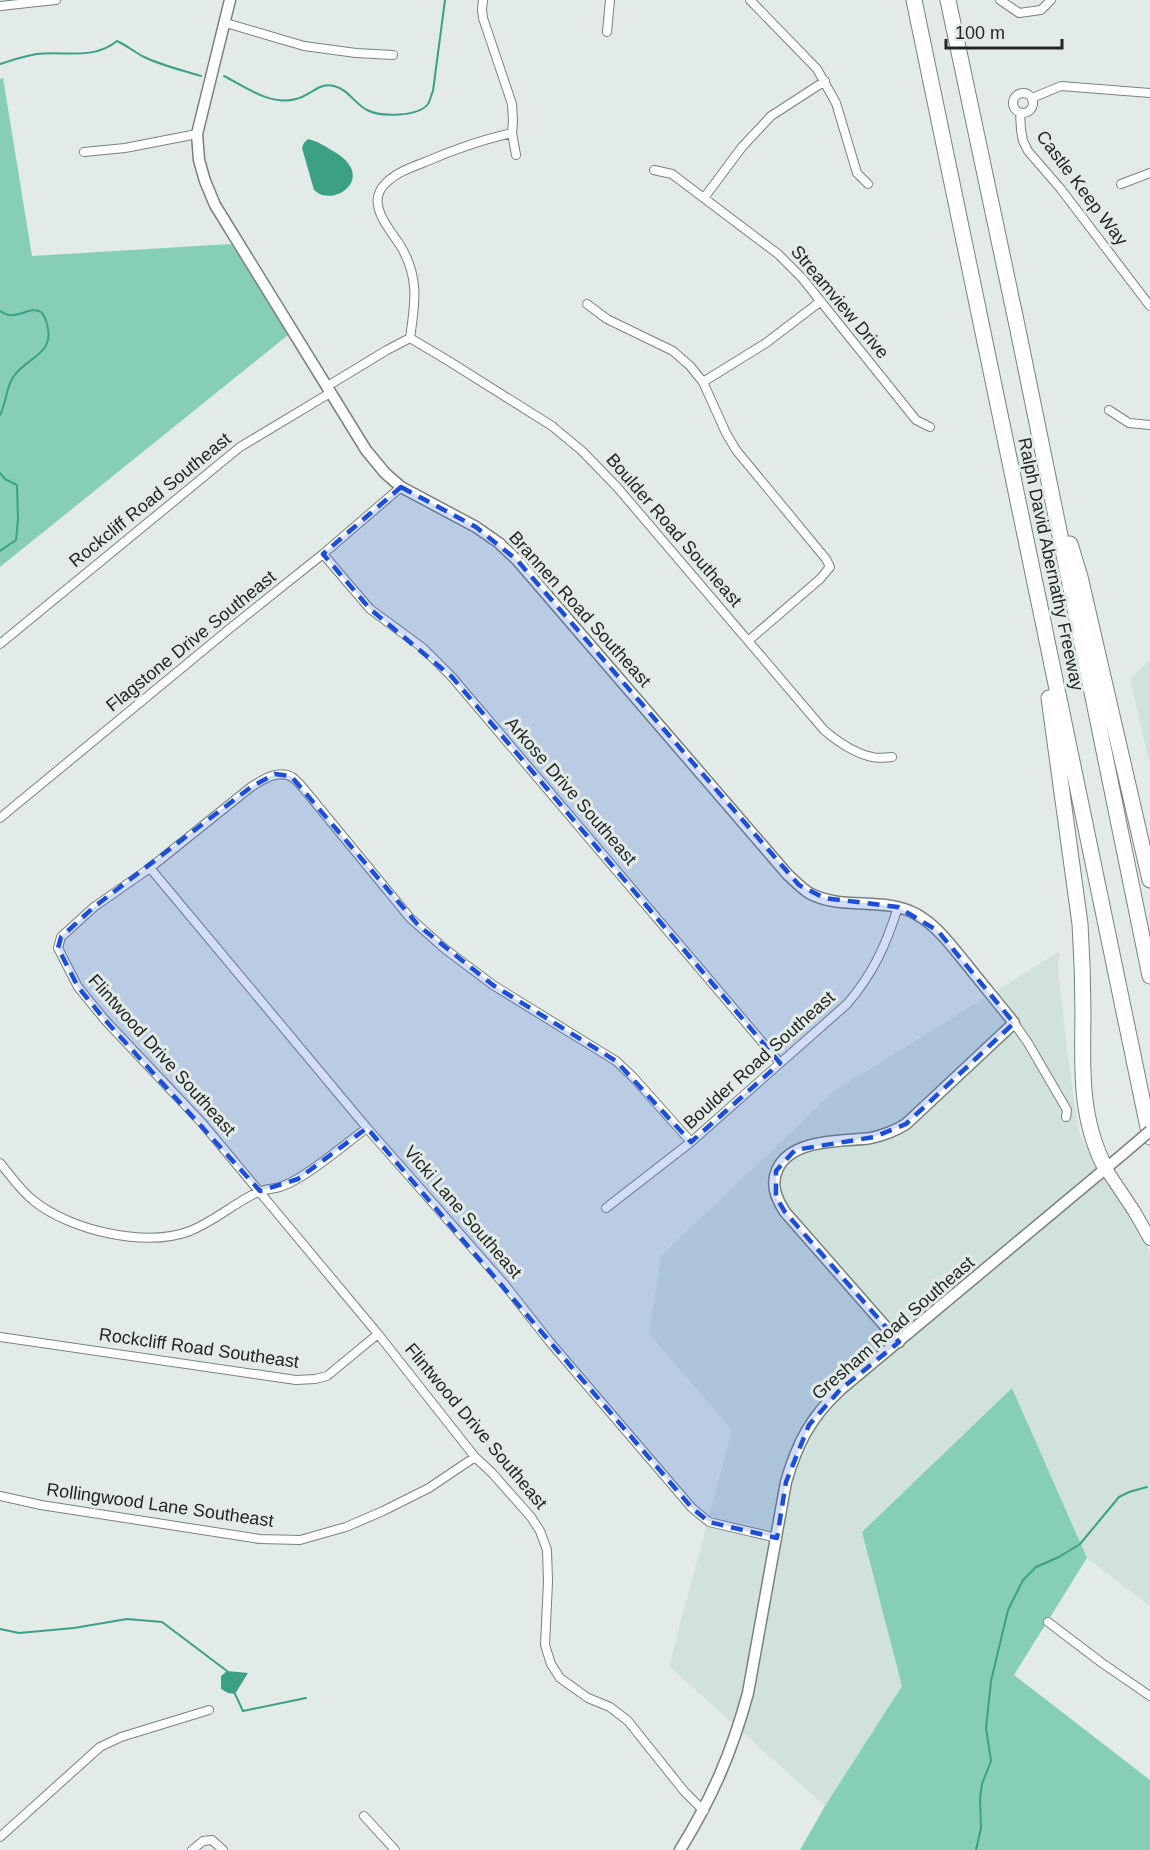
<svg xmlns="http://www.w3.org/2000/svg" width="1150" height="1850" font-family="Arial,sans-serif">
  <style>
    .built { fill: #d0e2db }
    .green { fill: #86cfb6 }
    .water { fill: #3ca184 }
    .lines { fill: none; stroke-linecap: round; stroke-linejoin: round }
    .stream { stroke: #3ca184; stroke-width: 2 }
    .minor-casing { stroke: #79827e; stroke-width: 10 }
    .tertiary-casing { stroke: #79827e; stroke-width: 13 }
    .secondary-casing { stroke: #79827e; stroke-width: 14 }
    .motorway-casing { stroke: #79827e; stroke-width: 17 }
    .minor { stroke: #fff; stroke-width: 8 }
    .tertiary { stroke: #fff; stroke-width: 10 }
    .secondary { stroke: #fff; stroke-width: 12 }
    .motorway { stroke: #fff; stroke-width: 15 }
    .tertiary-bridge-casing { stroke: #79827e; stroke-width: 13; stroke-linecap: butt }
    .tertiary-bridge { stroke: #fff; stroke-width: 10 }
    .marked { fill: #1d4ed8; fill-opacity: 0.2; stroke: #1d4ed8; stroke-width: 4.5; stroke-dasharray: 12 8; stroke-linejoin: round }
    .labels { text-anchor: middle; stroke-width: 6; stroke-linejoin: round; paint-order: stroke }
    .street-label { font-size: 18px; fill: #222624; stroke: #e2ebe8 }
  </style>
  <rect width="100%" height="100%" fill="#e2ebe8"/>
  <path class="built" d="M1150 660V766L1130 679Z
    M1059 952 1058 969 1067 1050 1079 1133 1102 1174 1144 1239 1150 1253V1606L1087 1558 1012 1388 862 1532 902 1686 825 1806 669 1666 732 1430 649 1334 661 1256 834 1091Z"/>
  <path class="green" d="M3 78 32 256 231 244 293 331 0 567V79Z
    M1012 1388 1087 1558 1014 1675 1150 1780V1850H800L825 1806 902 1686 862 1532Z"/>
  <path class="water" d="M308 139C317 141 325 146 333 151 379 177 333 209 314 190L302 148 304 143Z
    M227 1671 248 1673 235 1694 228 1693 221 1689V1676Z"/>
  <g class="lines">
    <path class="stream" d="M0 64C12 60 25 56 37 54 65 51 94 60 117 41 126 45 133 51 142 56 160 65 181 70 201 76
      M224 76C246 87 270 106 296 99 310 96 319 82 334 86 348 89 355 104 367 110 380 117 418 117 428 104 430 101 431 95 433 91L445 0
      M0 311C1 312 8 315 9 315 19 317 32 306 41 312 44 315 46 320 47 324 56 356 24 357 12 379 6 390 6 403 0 415
      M0 473 5 479 17 485 18 519 16 540 0 551
      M0 1629 19 1633 74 1628 127 1619 162 1622 227 1671
      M235 1694 243 1711 306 1698
      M976 1850 981 1828 980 1799 982 1784 991 1761 986 1728 991 1681 1008 1610 1023 1580 1036 1567 1059 1557 1080 1544 1119 1497 1129 1492 1147 1487"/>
    <g class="minor-casing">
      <path id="minor" d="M483 0 482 10 483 18 512 104 513 121 512 133 516 155
        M750 0 817 69 836 103 857 173 868 184
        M1000 0 1019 13 1041 10 1051 0
        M0 6 56 0
        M226 23 304 46 356 53 393 55
        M607 32 610 0
        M1013 103a10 10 0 1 1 20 0a10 10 0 1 1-20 0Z
        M1032 98 1061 86 1150 93
        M1020 113 1021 130 1023 141 1028 151 1060 188 1150 306
        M84 152 125 148 197 134
        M654 170 672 174 778 254 802 278 916 420 930 427
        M1121 184 1150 173
        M704 198 742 147 771 116 825 81
        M587 304 607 319 673 351 690 366 703 382 726 433 736 450 826 559 830 567 820 579 748 641
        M410 338 447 360 552 426 582 451 617 487 824 730C838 742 854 753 872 757 878 759 886 757 892 757
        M410 338C415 303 420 278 400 245 392 233 380 219 378 205 376 196 381 187 388 181 398 172 412 167 425 162 453 150 481 140 512 133
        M703 382 766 343 821 301
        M326 387 387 350 410 338
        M1109 410 1129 423 1150 425
        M323 554 370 609 423 648 452 677 780 1063
        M0 644 240 447 330 393
        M0 818 228 630 323 554 401 487
        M150 868 367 1128 505 1285 549 1341 692 1508 709 1522 777 1538
        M1014 1023 1028 1043 1067 1110 1066 1117
        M691 1142 633 1077 616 1061 493 985 445 949 410 918 309 795C304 789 298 781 292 777 278 769 262 780 251 787L150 868 94 907 61 937 58 948 78 987 105 1020 203 1124 378 1334 475 1457 492 1473 531 1517 540 1531 547 1550 548 1582 545 1645 551 1664 560 1678 588 1698 610 1707 628 1721 684 1791 704 1811
        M0 1163C11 1176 20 1190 34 1201 70 1230 145 1248 190 1231 215 1221 234 1203 258 1192 265 1189 273 1189 280 1187 286 1185 292 1182 297 1179 320 1166 345 1144 367 1128
        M606 1208 691 1142 847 1004C873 974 886 945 898 907
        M0 1337 296 1380 315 1379 327 1376 378 1334
        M0 1496 41 1505 260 1539 300 1540 346 1527 383 1511 429 1488 475 1457
        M1048 1622 1102 1663 1150 1696
        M364 1816 395 1850
        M0 1837 100 1747 121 1737 209 1710
        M192 1850 203 1841 212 1840 223 1850"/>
    </g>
    <g class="tertiary-casing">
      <path id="tertiary" d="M230 0 197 134 199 160 205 181 215 205 366 450 385 473 401 487 476 527 499 543 517 560 788 875C795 881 801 888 809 893 842 911 883 896 916 914 938 926 953 948 968 966 983 985 999 1004 1014 1023L906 1124C895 1131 884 1135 871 1138 843 1142 793 1138 778 1168 770 1184 776 1198 785 1212L899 1342
        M680 1850C712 1798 732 1752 748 1693L786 1482C797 1444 810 1418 840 1390L1123 1154"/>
    </g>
    <g class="secondary-casing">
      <path id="secondary" d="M1106 1169 1134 1211 1150 1239"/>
    </g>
    <g class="motorway-casing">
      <path id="motorway" d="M914 0 1150 1137
        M948 0 1018 330 1150 976
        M1070 544 1080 577 1150 880
        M1049 698 1080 924C1082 955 1083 985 1083 1016 1082 1069 1080 1121 1106 1169"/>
    </g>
    <use href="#minor" class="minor"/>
    <use href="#tertiary" class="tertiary"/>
    <use href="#secondary" class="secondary"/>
    <use href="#motorway" class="motorway"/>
    <g class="tertiary-bridge-casing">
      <path id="tertiary-bridge" d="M1123 1154 1150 1131"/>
    </g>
    <use href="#tertiary-bridge" class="tertiary-bridge"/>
  </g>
  <path class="marked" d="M401 487 476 527 517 560 799 885 824 898 898 907 938 931 1014 1023 906 1124 874 1137 795 1150 776 1171V1197L785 1212 899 1342 840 1390 809 1425 786 1482 777 1538 709 1522 692 1508 367 1128 298 1179 260 1191 105 1020 78 987 58 948 61 937 94 907 251 787 275 774 291 776 419 926 493 985 616 1061 691 1142 780 1063 452 677 370 609 323 554Z"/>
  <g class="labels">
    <g class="street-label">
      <text transform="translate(1082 188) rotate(53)" y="6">Castle Keep Way</text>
      <text transform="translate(840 302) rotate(50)" y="6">Streamview Drive</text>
      <text transform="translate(150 500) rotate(-39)" y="6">Rockcliff Road Southeast</text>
      <text transform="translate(674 530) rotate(49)" y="6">Boulder Road Southeast</text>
      <text transform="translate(1051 564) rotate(78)" y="6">Ralph David Abernathy Freeway</text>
      <text transform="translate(580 609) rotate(48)" y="6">Brannen Road Southeast</text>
      <text transform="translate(191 641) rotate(-39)" y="6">Flagstone Drive Southeast</text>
      <text transform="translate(571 791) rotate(49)" y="6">Arkose Drive Southeast</text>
      <text transform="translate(162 1055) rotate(48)" y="6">Flintwood Drive Southeast</text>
      <text transform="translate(759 1060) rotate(-42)" y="6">Boulder Road Southeast</text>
      <text transform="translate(463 1212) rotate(49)" y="6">Vicki Lane Southeast</text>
      <text transform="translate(893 1328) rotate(-41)" y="6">Gresham Road Southeast</text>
      <text transform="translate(199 1348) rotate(8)" y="6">Rockcliff Road Southeast</text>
      <text transform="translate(476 1426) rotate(50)" y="6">Flintwood Drive Southeast</text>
      <text transform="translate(160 1505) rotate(8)" y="6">Rollingwood Lane Southeast</text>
    </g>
  </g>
  <path d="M946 39v9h116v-9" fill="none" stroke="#222624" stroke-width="3"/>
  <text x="955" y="39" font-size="18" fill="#222624" stroke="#e2ebe8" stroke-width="4.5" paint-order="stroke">100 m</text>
</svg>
